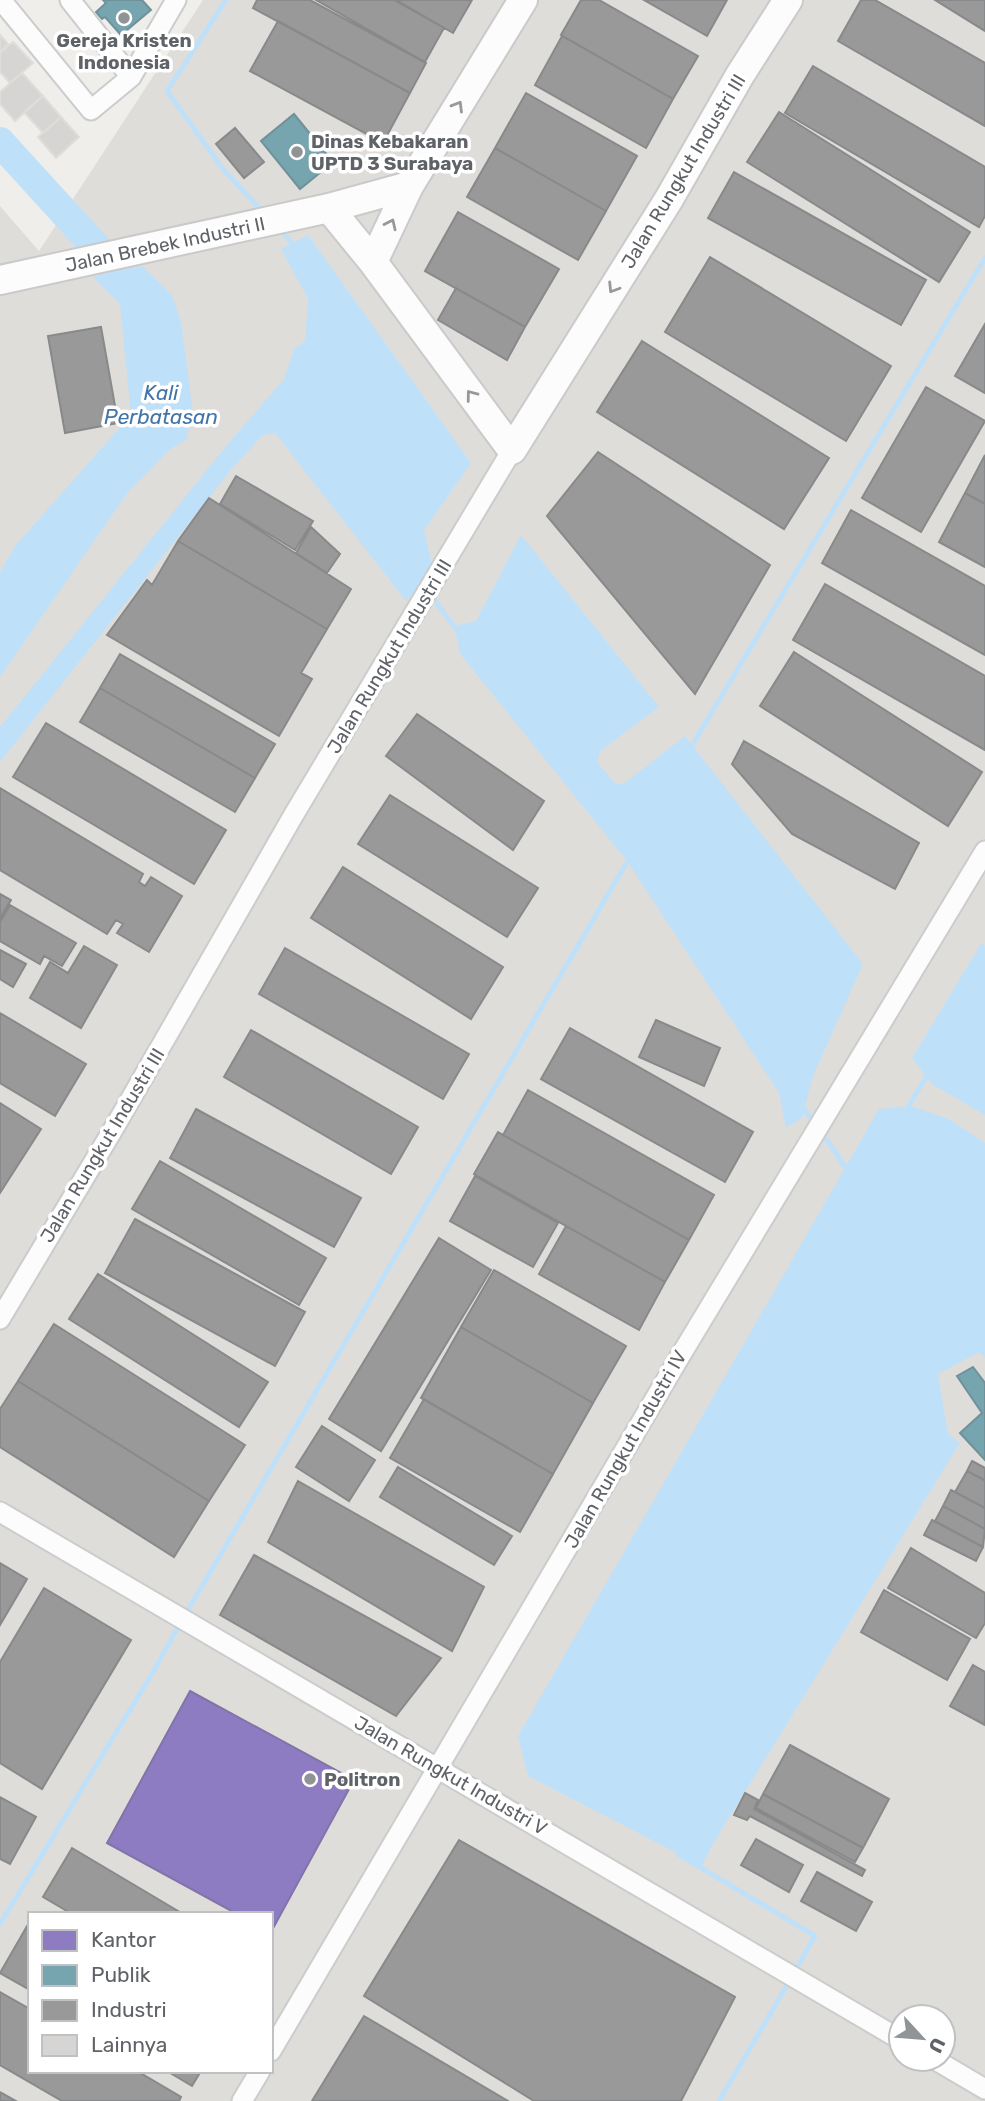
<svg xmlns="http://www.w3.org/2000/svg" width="985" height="2101" font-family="Rubik,sans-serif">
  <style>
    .industrial { fill: #dfddda; fill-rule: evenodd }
    .water { fill: #bfe0f9 }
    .offices { fill: #8e7cc3; stroke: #8074a8; stroke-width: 2 }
    .public { fill: #76a5af; stroke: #6f919a; stroke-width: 2 }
    .industry { fill: #999; stroke: #88898a; stroke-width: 2 }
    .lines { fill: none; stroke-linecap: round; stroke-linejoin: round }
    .stream { stroke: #bfe0f9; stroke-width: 5 }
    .river { stroke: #bfe0f9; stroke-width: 30 }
    .building { fill: #d6d5d3; stroke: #deddd9; stroke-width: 2 }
    .street-casing { stroke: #cbcccc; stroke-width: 23 }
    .secondary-casing { stroke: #cacacb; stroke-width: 32 }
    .street { stroke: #fdfcfc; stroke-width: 19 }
    .secondary { stroke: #fdfcfc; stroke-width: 28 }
    .oneway { stroke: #96999c }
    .poi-dot { fill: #919496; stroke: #fff; stroke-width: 2.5 }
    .labels { text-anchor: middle; stroke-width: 7; stroke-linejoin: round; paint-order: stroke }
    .poi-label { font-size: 19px; font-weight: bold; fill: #5f6368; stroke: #fff; text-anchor: start }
    .street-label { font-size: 19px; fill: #5f6368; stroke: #fff }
    .water-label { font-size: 21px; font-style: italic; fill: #4174aa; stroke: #fff }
  </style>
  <rect width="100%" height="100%" fill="#efeeea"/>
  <path class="industrial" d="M203 0H985V2101H0V206L39 251ZM30 1914H271V2071H30ZM901 2017H943V2059H901Z"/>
  <path class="water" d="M308 235 471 463 424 530 434 572 406 601 275 433 263 435 234 466 0 762V727L227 445 284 379 294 349 305 341 308 299 281 249Z
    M142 266 172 295 181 322 192 405 187 439 169 450 128 492 0 677V572L16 545 131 415 120 304 93 277Z
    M521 535 659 707 600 751 597 762 616 784H623L685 736 863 964 813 1076 802 1118 786 1128 779 1093 627 861 461 655 454 626 476 621Z
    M982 942 985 947V1115L932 1084 912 1058Z
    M911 1106 949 1119 985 1143V1358L979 1352 938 1374 948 1434 960 1443 711 1847 702 1866 528 1776 518 1736 879 1109Z"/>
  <path class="offices" d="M190 1691 354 1780 271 1932V1914H237L107 1843Z"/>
  <path class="public" d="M103 0H142L151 10 121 35 105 17 102 19 96 12 106 3Z
    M294 114 333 162 300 189 261 141Z
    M973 1367 985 1383V1460L960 1433 982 1413 957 1376Z"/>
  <path class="industry" d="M257 0H310L426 63 410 93 253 8Z
    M316 0H394L444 28 425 62Z
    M396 0H472L453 33Z
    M581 0H599L698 56 673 99 561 35Z
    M644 0H727L707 36Z
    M861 0H875L985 63V126L838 41Z
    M935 0H985V31Z
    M278 21 410 93 383 143 250 71Z
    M562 36 673 99 646 148 535 85Z
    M813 66 985 167V216L979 227 785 113Z
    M526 93 637 156 606 211 495 148Z
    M779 112 970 232 939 282 747 162Z
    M235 128 264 162 244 178 216 144Z
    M495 148 606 211 578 260 467 197Z
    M734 172 926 280 901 325 708 218Z
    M458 212 559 269 525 327 425 271Z
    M710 257 891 366 846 441 665 332Z
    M456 288 525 327 507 360 438 320Z
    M985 324V393L955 376Z
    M101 327 118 423 65 433 48 336Z
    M642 341 829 458 784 529 597 412Z
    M926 387 985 421 921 532 862 498Z
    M598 452 770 565 695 694 547 516Z
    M985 455V504L965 493Z
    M236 476 313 521 295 550 220 504Z
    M965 493 985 504V567L939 542Z
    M209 498 351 589 327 629 178 541Z
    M851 510 985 586V655L822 563Z
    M311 527 340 554 327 573 296 553Z
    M178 541 327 629 301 673 312 679 279 736 107 635 147 580 152 585Z
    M825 584 985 676V750L793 640Z
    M794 652 982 772 948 826 760 706Z
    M120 654 275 744 255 778 100 688Z
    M100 688 255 778 235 812 80 722Z
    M417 714 544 801 513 850 386 756Z
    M46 723 226 830 194 884 13 777Z
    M744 741 919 843 895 889 792 834 732 764Z
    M0 788 143 874 139 882 145 886 151 877 182 896 149 952 117 933 123 924 116 920 107 934 0 870Z
    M390 795 538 888 507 937 358 844Z
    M343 867 503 967 471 1019 311 918Z
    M0 894 11 900 0 918Z
    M10 905 76 943 62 966 44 956 40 964 0 941V922Z
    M84 946 117 965 81 1028 30 998 50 962 68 973Z
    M285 948 469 1054 443 1099 259 994Z
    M0 950 26 964 13 987 0 979Z
    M0 1013 86 1064 55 1116 0 1083Z
    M656 1020 720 1048 704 1086 639 1057Z
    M570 1028 753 1132 725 1182 541 1079Z
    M251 1030 418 1127 391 1174 224 1077Z
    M528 1090 714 1195 689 1240 503 1135Z
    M0 1103 41 1129 0 1193Z
    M196 1109 361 1198 334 1247 170 1158Z
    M498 1132 689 1240 665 1282 474 1174Z
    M160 1161 326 1258 299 1305 132 1209Z
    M475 1176 558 1223 533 1267 450 1221Z
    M135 1219 305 1312 275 1366 105 1273Z
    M566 1226 665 1282 639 1330 539 1274Z
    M439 1238 491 1270 381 1451 329 1419Z
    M494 1270 626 1346 593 1403 461 1327Z
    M98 1274 268 1382 239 1427 69 1319Z
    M54 1324 245 1445 209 1501 18 1381Z
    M461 1327 593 1403 553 1474 421 1398Z
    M18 1381 209 1501 174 1557 0 1447V1409Z
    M424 1399 553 1474 520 1532 390 1458Z
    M322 1426 375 1460 349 1501 296 1467Z
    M972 1461 985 1468V1480L967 1471Z
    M398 1467 512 1536 494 1565 380 1497Z
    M967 1471 985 1481V1508L955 1492Z
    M298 1481 484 1587 452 1651 268 1542Z
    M951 1490 985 1508V1529L943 1506Z
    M943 1506 985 1529 983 1547 935 1521Z
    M932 1520 983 1547 976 1561 924 1535Z
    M911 1548 985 1593V1623L976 1638 888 1588Z
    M254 1555 441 1658 396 1716 220 1615Z
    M0 1563 27 1579 0 1625Z
    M44 1588 131 1640 42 1789 0 1763V1662Z
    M884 1590 970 1639 947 1680 861 1632Z
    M973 1665 985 1672V1725L950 1706Z
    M790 1745 889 1799 863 1848 763 1794Z
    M745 1793 758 1800 754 1809 865 1870 862 1876 750 1816 747 1820 734 1815Z
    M763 1794 863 1848 855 1862 756 1808Z
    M0 1797 36 1817 10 1864 0 1859Z
    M756 1839 803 1865 789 1892 741 1865Z
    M459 1840 735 1997 681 2101H534L364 1996Z
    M72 1848 183 1914H72L43 1897Z
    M817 1872 872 1902 856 1931 801 1901Z
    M30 1921V1990L0 1973Z
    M0 1992 30 2009V2071H137L181 2097 179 2101H62L0 2065Z
    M364 2016 508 2101H312Z
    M167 2071H201L192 2086Z
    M0 2092 16 2101H0Z"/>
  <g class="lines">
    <path class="stream" d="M226 0 167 91 223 169 263 212
      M280 229 296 248
      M431 595 456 629
      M689 750 985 258
      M801 1105 816 1125
      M905 1112 929 1072
      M822 1133 848 1171
      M185 1615 630 857
      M678 1854 815 1936 795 1971
      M0 1924 156 1667 180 1623
      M719 2101 790 1980"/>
    <path class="river" d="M0 142 146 302"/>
  </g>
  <path class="building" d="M0 35 8 44 0 52Z
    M13 42 33 63 10 83 0 72V53Z
    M22 73 43 96 15 121 0 104V92Z
    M43 96 61 117 43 133 24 112Z
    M61 117 79 137 56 158 38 137Z"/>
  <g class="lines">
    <g class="street-casing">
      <path id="street" d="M1 0 91 110 131 77 176 0
        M70 0 131 77
        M0 1319 114 1128 293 816 512 450
        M0 1512 901 2040
        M271 2051 679 1358 985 851
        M934 2059 985 2089
        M242 2101 260 2071"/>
    </g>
    <g class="secondary-casing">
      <path id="secondary" d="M329 208 373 262 512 450 669 199 740 75 788 0
        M373 262 409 186 523 0
        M0 280 329 208 409 186"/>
    </g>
    <use href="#street" class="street"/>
    <use href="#secondary" class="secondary"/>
  </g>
  <defs><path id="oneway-chevron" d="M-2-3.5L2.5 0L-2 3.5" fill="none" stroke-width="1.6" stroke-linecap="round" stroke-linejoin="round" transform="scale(1.75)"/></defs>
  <g class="oneway">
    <use href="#oneway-chevron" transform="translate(458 106) rotate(-59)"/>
    <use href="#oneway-chevron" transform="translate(391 224) rotate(-65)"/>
    <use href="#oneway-chevron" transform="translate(613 288) rotate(122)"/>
    <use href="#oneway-chevron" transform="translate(471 395) rotate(-127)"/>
  </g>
  <g class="poi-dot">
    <circle cx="124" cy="18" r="7"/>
    <circle cx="297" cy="152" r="7"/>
    <circle cx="310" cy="1779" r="7"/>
  </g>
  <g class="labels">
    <g class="poi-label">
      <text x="124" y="47" text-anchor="middle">Gereja Kristen<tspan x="124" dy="22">Indonesia</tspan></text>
      <text x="311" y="148">Dinas Kebakaran<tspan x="311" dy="22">UPTD 3 Surabaya</tspan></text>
      <text x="324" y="1786">Politron</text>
    </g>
    <g class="street-label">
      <text transform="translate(683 171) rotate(-59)" y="7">Jalan Rungkut Industri III</text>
      <text transform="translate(165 244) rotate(-12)" y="7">Jalan Brebek Industri II</text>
      <text transform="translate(389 656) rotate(-59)" y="7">Jalan Rungkut Industri III</text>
      <text transform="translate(102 1145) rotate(-59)" y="7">Jalan Rungkut Industri III</text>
      <text transform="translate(625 1449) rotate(-60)" y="7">Jalan Rungkut Industri IV</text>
      <text transform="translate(451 1775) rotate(30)" y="7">Jalan Rungkut Industri V</text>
    </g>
    <g class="water-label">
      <text x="161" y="400">Kali<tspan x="161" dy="24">Perbatasan</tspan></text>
    </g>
  </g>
  <rect x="28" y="1912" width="245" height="161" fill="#ffffff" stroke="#bfc1c3" stroke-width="2"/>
  <rect x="42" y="1930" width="35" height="21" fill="#8e7cc3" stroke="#bfc1c3" stroke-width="2"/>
  <text x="91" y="1947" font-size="21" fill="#5f6368">Kantor</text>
  <rect x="42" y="1965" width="35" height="21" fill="#76a5af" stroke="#bfc1c3" stroke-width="2"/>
  <text x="91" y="1982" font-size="21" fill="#5f6368">Publik</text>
  <rect x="42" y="2000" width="35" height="21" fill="#999999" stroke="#bfc1c3" stroke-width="2"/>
  <text x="91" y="2017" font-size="21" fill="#5f6368">Industri</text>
  <rect x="42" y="2035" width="35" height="21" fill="#d6d5d3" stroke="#bfc1c3" stroke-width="2"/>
  <text x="91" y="2052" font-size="21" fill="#5f6368">Lainnya</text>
  <g transform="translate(922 2038) rotate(116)"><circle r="33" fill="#ffffff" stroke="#bfc1c3" stroke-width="2"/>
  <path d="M0-5L12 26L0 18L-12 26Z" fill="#919496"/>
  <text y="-10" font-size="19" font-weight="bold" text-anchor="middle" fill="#5f6368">U</text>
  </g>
</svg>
